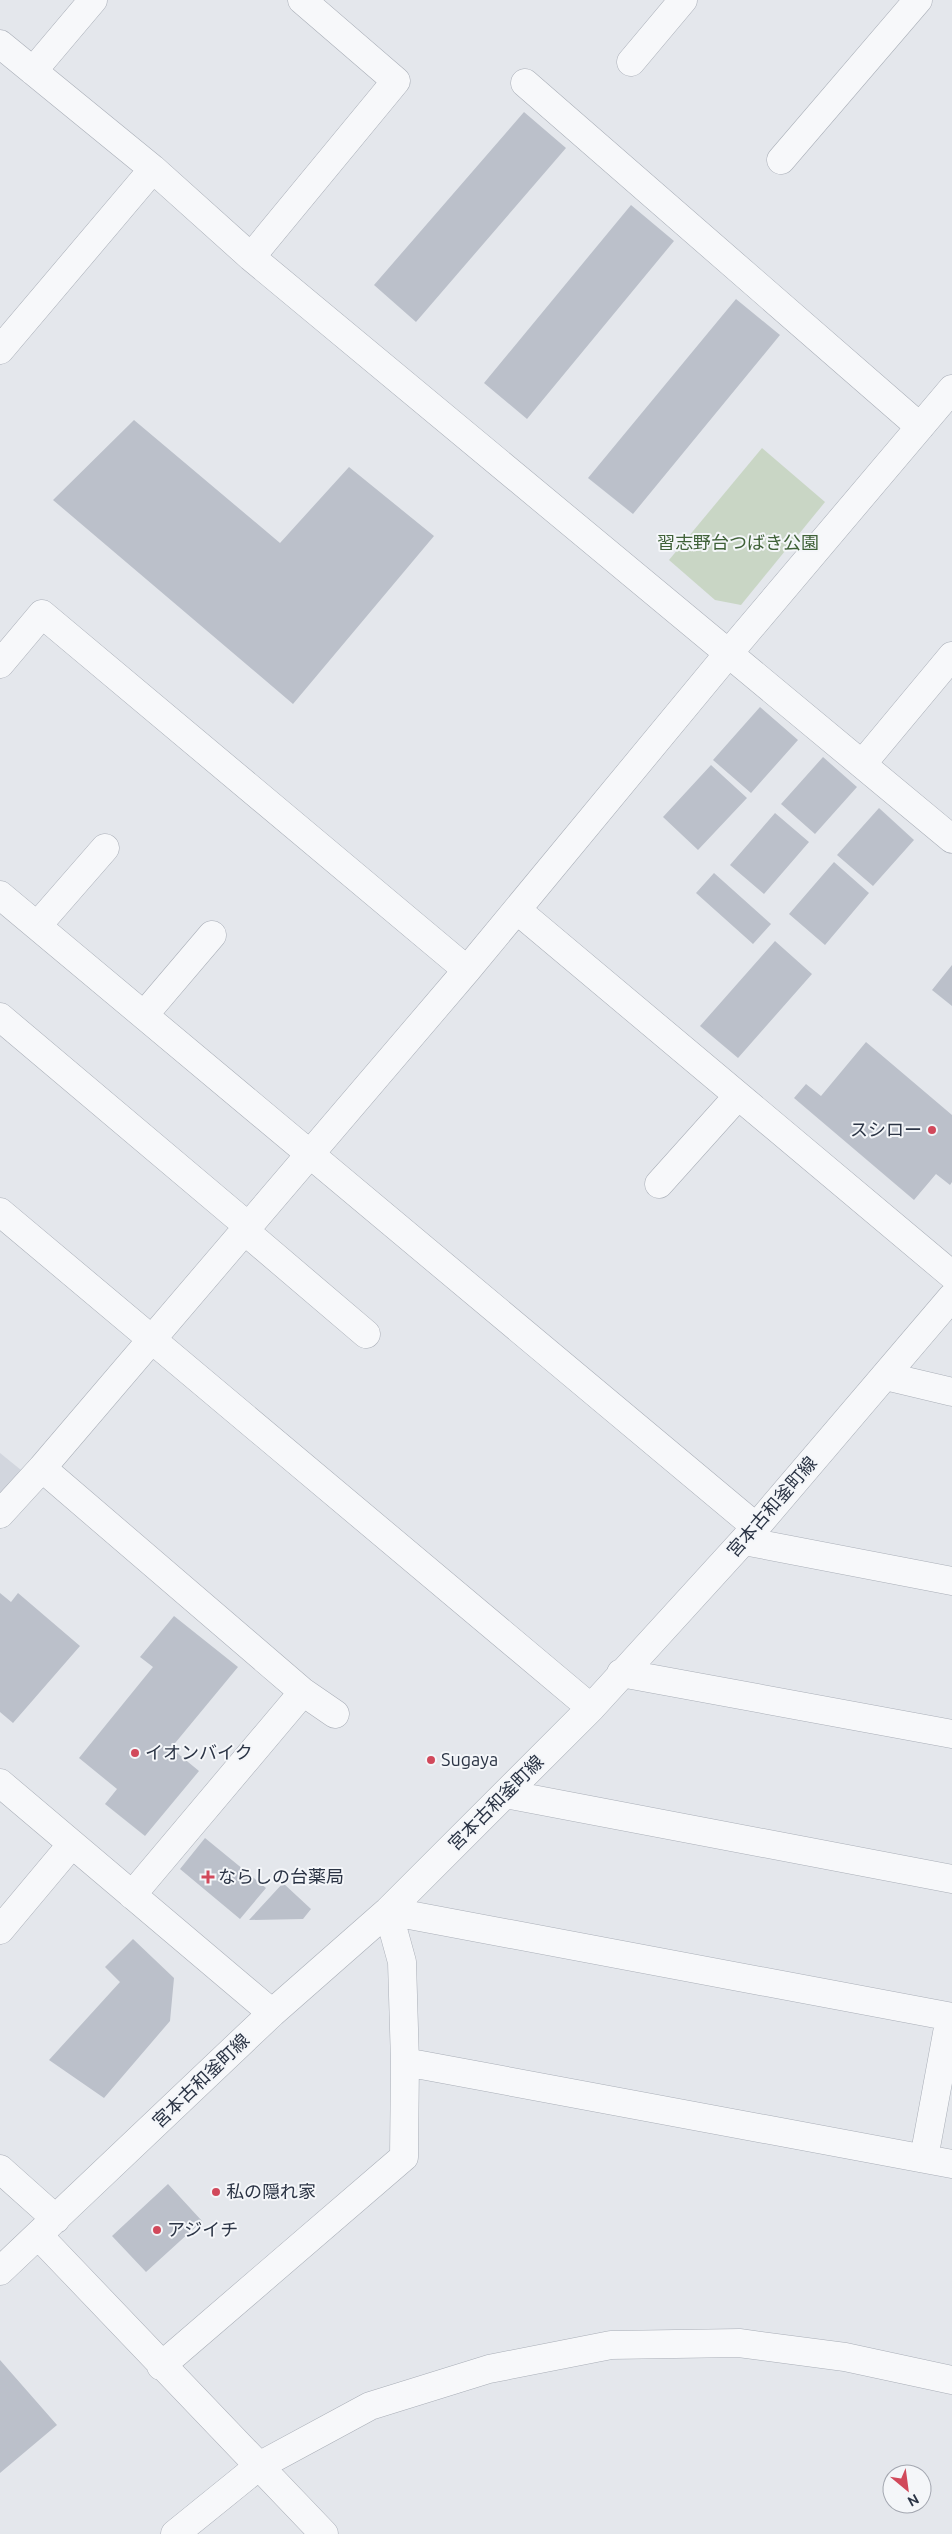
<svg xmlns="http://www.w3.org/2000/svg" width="952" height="2534" font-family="Ubuntu,'Noto Sans JP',sans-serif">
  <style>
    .built { fill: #d2d6de }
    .green { fill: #c9d6c5 }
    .building { fill: #bbc0ca }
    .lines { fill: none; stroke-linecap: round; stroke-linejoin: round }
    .minor-casing { stroke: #a9aeb7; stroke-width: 29 }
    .minor { stroke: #f7f8fa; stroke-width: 28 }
    .poi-dot { fill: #d1495b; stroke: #f4f6f9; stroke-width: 2 }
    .labels { text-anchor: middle; stroke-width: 4; stroke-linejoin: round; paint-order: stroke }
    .park-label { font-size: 18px; fill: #3f6138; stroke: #f4f6f9 }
    .poi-label { font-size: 18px; fill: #2b3445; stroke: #f4f6f9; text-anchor: start }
    .street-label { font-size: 18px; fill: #2b3445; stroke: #f4f6f9 }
  </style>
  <rect width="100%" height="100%" fill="#e4e7ec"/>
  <path class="built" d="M0 1453 21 1470 0 1496Z"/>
  <path class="green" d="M762 448 825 502 741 605 715 600 669 560Z"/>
  <path class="building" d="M524 112 566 148 416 322 374 285Z
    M631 205 674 241 527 419 484 383Z
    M736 299 780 335 633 514 588 478Z
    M134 420 280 543 349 467 434 536 293 704 53 500Z
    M760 707 798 740 751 793 713 760Z
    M823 757 857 787 815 834 781 804Z
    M711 765 747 798 698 850 663 817Z
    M879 808 914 840 873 886 837 855Z
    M775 813 809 842 764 894 730 865Z
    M834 862 869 893 825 945 789 914Z
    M714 873 771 924 753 944 696 893Z
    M775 941 812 974 738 1058 700 1026Z
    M952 965V1006L932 990Z
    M866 1042 952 1115V1182L950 1185 936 1174 914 1200 794 1098 806 1084 821 1096Z
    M0 1593 11 1602 18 1593 80 1646 13 1723 0 1712Z
    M174 1616 238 1667 171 1748 199 1771 145 1836 105 1804 117 1789 79 1758 153 1667 140 1657Z
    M205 1838 266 1888 240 1919 180 1869Z
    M283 1883 311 1909 303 1919 249 1920Z
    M133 1939 174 1978 170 2021 104 2098 49 2060 120 1982 105 1967Z
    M168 2184 202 2221 146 2272 112 2236Z
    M0 2360 57 2425 0 2473Z"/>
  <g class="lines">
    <g class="minor-casing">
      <path id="minor" d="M0 44 153 169 251 257 952 839
        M631 62 683 0
        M33 71 93 0
        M525 83 920 427
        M781 160 918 0
        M251 257 396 81 302 0
        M0 350 153 169
        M0 664 42 614 467 970
        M863 763 952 656
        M0 895 756 1527
        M517 910 952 1275
        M37 926 105 848
        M144 1015 212 935
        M0 1017 249 1227
        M659 1184 737 1097
        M0 1212 591 1708
        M245 1231 366 1334
        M885 1376 952 1392
        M42 1468 303 1692 335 1714
        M0 1514 42 1468 467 970 728 654 952 389
        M744 1541 952 1581
        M621 1673 952 1734
        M0 1783 272 2013
        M506 1794 952 1879
        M132 1895 303 1692
        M0 1930 72 1844
        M405 2062 952 2164
        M924 2158 950 2017
        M0 2169 56 2219
        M38 2235 324 2534
        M0 2271 272 2013 388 1911 591 1708 756 1527 952 1297
        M161 2366 404 2157 405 2062 402 1962 388 1911 952 2017
        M175 2534 259 2466 370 2406 489 2369 611 2345 739 2343 845 2357 952 2380"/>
    </g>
    <use href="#minor" class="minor"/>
  </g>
  <g class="poi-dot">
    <circle cx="932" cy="1130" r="5"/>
    <circle cx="135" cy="1753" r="5"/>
    <circle cx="431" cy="1760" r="5"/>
    <path d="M205.5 1869.5h5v5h5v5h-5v5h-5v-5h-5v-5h5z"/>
    <circle cx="216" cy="2192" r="5"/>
    <circle cx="157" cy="2230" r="5"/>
  </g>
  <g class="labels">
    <g class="park-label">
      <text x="738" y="549">習志野台つばき公園</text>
    </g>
    <g class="poi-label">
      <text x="922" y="1136" text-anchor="end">スシロー</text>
      <text x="145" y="1759">イオンバイク</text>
      <text x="441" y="1766">Sugaya</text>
      <text x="218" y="1883">ならしの台薬局</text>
      <text x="226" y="2198">私の隠れ家</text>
      <text x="167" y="2236">アジイチ</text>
    </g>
    <g class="street-label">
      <text transform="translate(772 1507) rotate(-49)" y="6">宮本古和釜町線</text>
      <text transform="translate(496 1803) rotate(-45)" y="6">宮本古和釜町線</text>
      <text transform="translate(201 2081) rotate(-44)" y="6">宮本古和釜町線</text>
    </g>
  </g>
  <g transform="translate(907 2489) rotate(151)"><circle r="24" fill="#f4f6f9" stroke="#a4a8b1"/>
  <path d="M0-4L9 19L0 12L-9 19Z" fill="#d1495b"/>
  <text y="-8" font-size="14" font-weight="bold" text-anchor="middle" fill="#2b3445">N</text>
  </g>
</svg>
